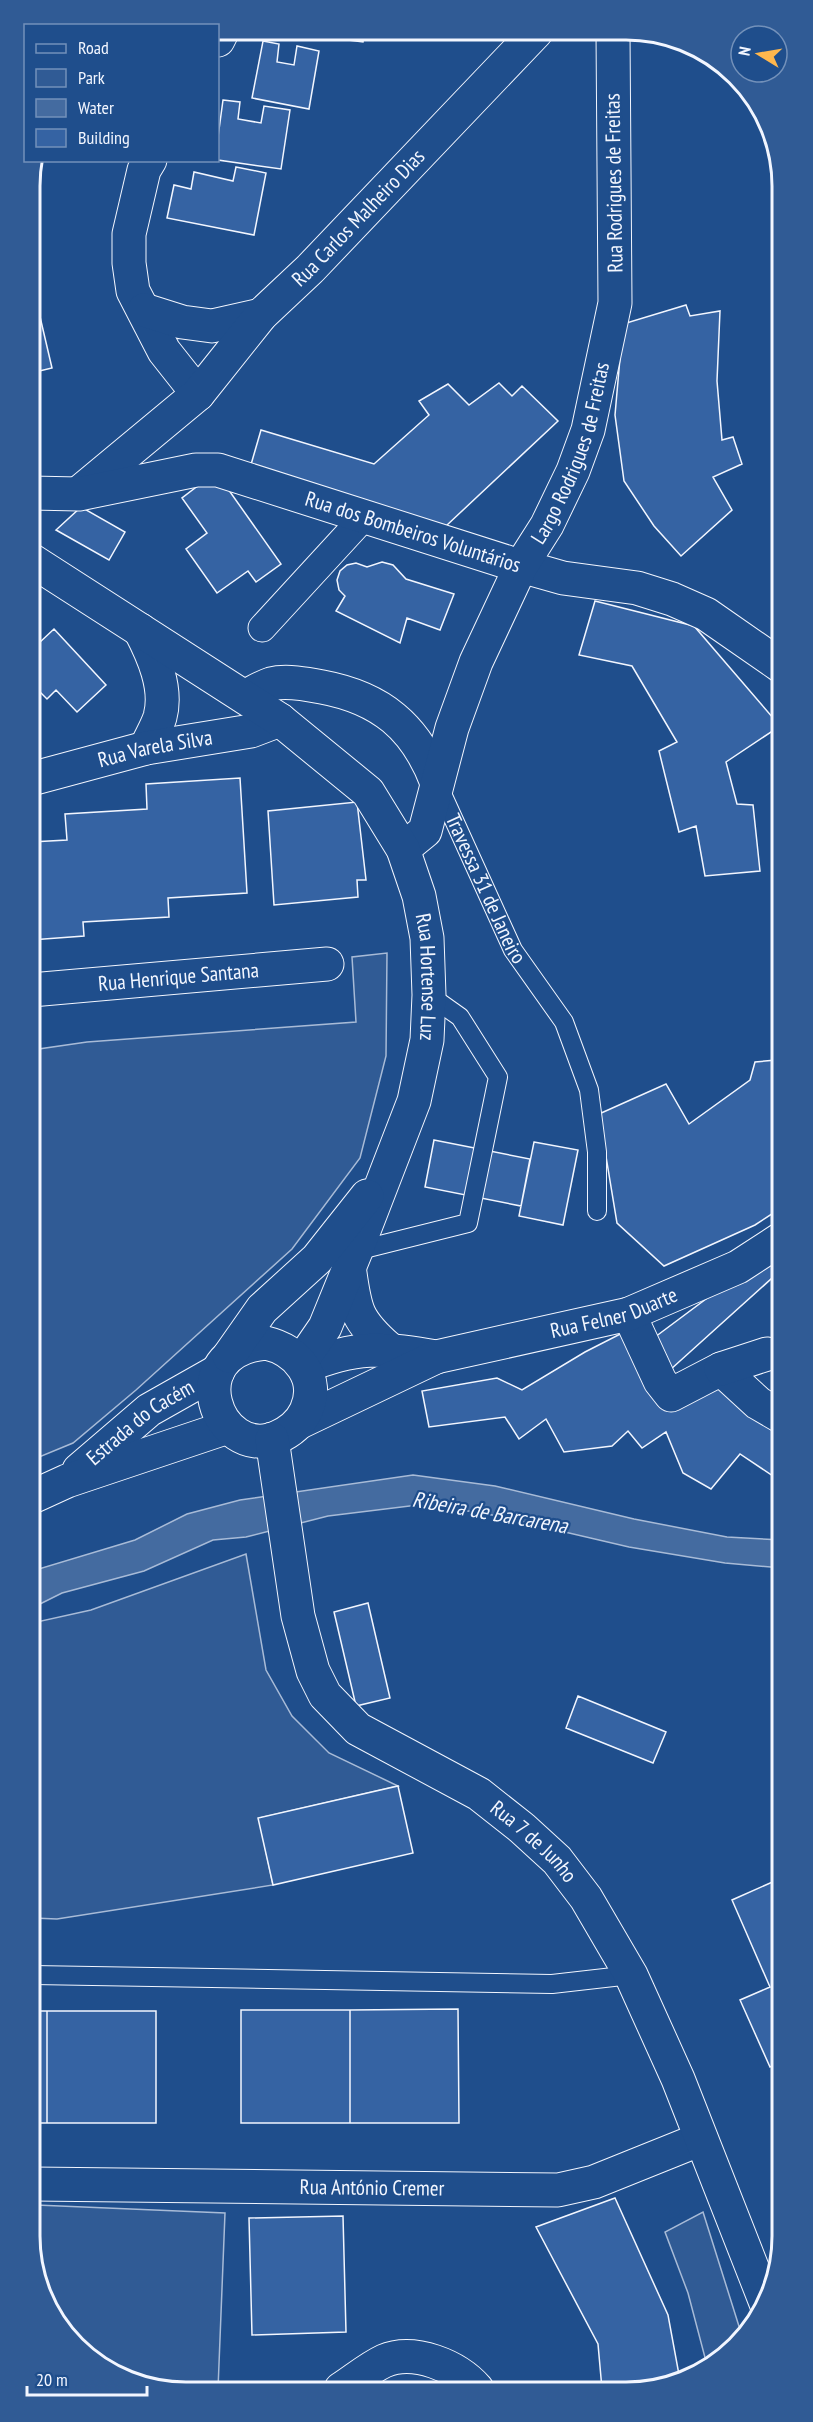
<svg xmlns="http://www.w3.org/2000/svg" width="813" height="2422" font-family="'PT Sans Narrow',sans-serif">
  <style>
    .green { fill: #305b95; stroke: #a8bbd7; stroke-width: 1.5 }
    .water { fill: #446ba0; stroke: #a8bbd7; stroke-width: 1.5 }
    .building { fill: #3563a3; stroke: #f2f6ff; stroke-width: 1.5 }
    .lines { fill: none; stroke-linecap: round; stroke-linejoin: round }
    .service-casing { stroke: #f2f6ff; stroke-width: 20 }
    .pedestrian-casing { stroke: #f2f6ff; stroke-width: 29 }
    .minor-casing { stroke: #f2f6ff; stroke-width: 35 }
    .tertiary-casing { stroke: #f2f6ff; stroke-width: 35 }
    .secondary-casing { stroke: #f2f6ff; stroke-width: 35 }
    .service { stroke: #1f4e8c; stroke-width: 18 }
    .pedestrian { stroke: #1f4e8c; stroke-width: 27 }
    .minor { stroke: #1f4e8c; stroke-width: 33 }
    .tertiary { stroke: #1f4e8c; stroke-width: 33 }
    .secondary { stroke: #1f4e8c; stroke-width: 33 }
    .labels { text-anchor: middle; stroke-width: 4.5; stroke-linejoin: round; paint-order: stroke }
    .street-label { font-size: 21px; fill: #f2f6ff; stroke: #1f4e8c }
    .water-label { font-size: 22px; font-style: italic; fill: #f2f6ff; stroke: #1f4e8c }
    .rim { fill: none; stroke: #f2f6ff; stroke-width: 3 }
  </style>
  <rect width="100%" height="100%" fill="#1f4e8c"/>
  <path class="green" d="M387 953 386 1056 360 1158 292 1249 136 1390 73 1443 32 1460V1050L87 1042 356 1022 352 957Z
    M246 1554 266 1670 292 1716 329 1753 398 1786 259 1818 273 1885 57 1919 33 1918 32 1623 91 1610Z
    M36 2205 225 2213 218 2389H157L76 2346 37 2274Z
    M703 2212 743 2339 708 2369 688 2293 665 2232Z"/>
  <path class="water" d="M413 1475 495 1486 634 1519 727 1537 782 1540V1568L725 1563 629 1547 492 1515 426 1504 328 1516 246 1537 213 1540 144 1571 62 1593 32 1608V1571L135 1540 187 1514 240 1500Z"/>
  <path class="building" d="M294 31H365L363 42 294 33Z
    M263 41 279 44 277 62 294 65 297 46 319 51 309 109 252 98Z
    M223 100 240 102 238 119 261 123 264 106 290 110 281 169 218 160V137Z
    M236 167 266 173 254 235 167 218 174 185 191 189 194 172 233 181Z
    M30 274 52 368 31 373Z
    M686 305 690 316 720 311 717 381 722 440 733 437 742 464 713 477 732 510 681 556 654 526 624 481 615 415 623 324Z
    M499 383 512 396 522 386 558 421 446 526 250 468 261 430 374 464 429 415 419 401 448 384 469 405Z
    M216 472 281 564 256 582 248 571 217 593 186 549 207 533 182 498Z
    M81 507 125 532 109 560 56 530Z
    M382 562 393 565 406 579 454 594 440 630 407 618 400 643 336 611 345 596 339 590 337 580 340 571 347 565 356 563 367 567Z
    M595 601 694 626 780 726 726 762 737 804 753 805 760 871 705 876 696 826 679 832 659 751 677 742 632 666 579 655Z
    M54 629 106 685 77 712 56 690 47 699 31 683V634L39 643Z
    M240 778 247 893 168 898 169 917 83 922 84 936 31 940V842L67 840 65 814 147 809 146 784Z
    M357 802 366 880H357L358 897 274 905 268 811Z
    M776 1044H781V1208L755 1225 664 1266 617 1223 599 1114 666 1084 689 1124 750 1080 755 1062 776 1060Z
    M434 1140 530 1159 521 1206 425 1187Z
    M534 1142 578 1150 563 1225 519 1216Z
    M781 1243V1270L670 1370 647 1343Z
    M628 1330 648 1387 721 1376 782 1424V1482L740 1454 711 1489 683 1473 666 1432 642 1448 628 1431 612 1446 564 1452 546 1419 519 1439 505 1417 429 1427 422 1391 497 1378 522 1390 585 1352Z
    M368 1603 390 1698 356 1706 334 1612Z
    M578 1696 666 1732 653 1763 566 1728Z
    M398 1786 413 1853 273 1885 258 1818Z
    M777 1880 782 1891V2061L770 2067 740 2000 770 1987 732 1900Z
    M458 2009 459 2123H350V2010Z
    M241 2010H350V2123H241Z
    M33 2011H47V2123H33Z
    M47 2011H156V2123H47Z
    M615 2198 668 2315 680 2380 657 2389H602L598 2344 536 2227Z
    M343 2216 346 2332 252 2335 249 2218Z"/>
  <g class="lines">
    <g class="service-casing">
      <g id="service">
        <path id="s1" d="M438 785 513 950 564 1022 589 1090 597 1152V1211"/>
        <path d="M356 1251 468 1223 498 1077 460 1017 429 995"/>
        <path d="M33 1975 552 1984 631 1975"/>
      </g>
    </g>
    <g class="pedestrian-casing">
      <path id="pedestrian" d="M262 628 364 517"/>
    </g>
    <g class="minor-casing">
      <g id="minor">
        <path d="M218 40 223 30"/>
        <path d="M150 160 144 170 129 234V263L133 291 164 351 198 394"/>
        <path d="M144 310 182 322 212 326 261 315"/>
        <path id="s2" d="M80 492 198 394 261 315 310 269 536 32"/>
        <path id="s3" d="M31 493 79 494 196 470H218L507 562 563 578 637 588 672 599 706 614 781 666"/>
        <path d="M140 630C153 655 168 688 160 717 157 727 150 738 146 748"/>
        <path d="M246 696C254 692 262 687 271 684 286 680 307 684 322 687 381 698 416 727 437 783"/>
        <path id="s4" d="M31 779 146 748 251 731 280 720"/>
        <path id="s5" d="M403 849 425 831 452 728 476 662 521 566 547 525 573 471 588 430 615 303 613 33"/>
        <path id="s6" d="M31 990 327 964"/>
        <path d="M629 1314 660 1381 671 1395 721 1369 758 1403 782 1417"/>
        <path d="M721 1369 767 1354"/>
        <path id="s7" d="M33 2184 558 2190 594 2182 701 2139"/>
        <path d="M341 2389C355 2380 369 2368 384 2361 414 2348 457 2366 477 2389"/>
      </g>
    </g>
    <g class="tertiary-casing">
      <g id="tertiary">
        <path d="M349 1266C355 1309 355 1319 388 1348"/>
        <path d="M304 1367C355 1346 383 1347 436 1357"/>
        <path id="s8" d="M300 1422 436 1357 629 1314 738 1267 781 1239"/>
        <path id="s9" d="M79 1470 149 1410 218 1371"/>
        <path d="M32 1497 67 1481 228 1427"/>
      </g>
    </g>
    <g class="secondary-casing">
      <g id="secondary">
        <path id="s10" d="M31 560 280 720 368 792 403 849 419 896 427 938 429 995 427 1040 414 1101 356 1251 325 1327 301 1362"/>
        <path d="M266 1343C297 1350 321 1378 306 1411 300 1424 290 1432 276 1438 217 1461 177 1351 266 1343Z"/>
        <path d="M229 1356 262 1309 317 1259 367 1196"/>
        <path id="s11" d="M272 1439 298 1616 313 1671 325 1695 358 1729 479 1794 522 1828 557 1860 586 1898 631 1975 678 2079 766 2303"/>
      </g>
    </g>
    <use href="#service" class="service"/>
    <use href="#pedestrian" class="pedestrian"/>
    <use href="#minor" class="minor"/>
    <use href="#tertiary" class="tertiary"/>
    <use href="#secondary" class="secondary"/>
  </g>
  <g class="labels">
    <g class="street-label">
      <text transform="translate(614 183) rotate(-91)" y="7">Rua Rodrigues de Freitas</text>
      <text dy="7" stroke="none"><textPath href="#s2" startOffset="392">Rua Carlos Malheiro Dias</textPath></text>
      <text dy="7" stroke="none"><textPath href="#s5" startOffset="436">Largo Rodrigues de Freitas</textPath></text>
      <text dy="7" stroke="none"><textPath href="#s3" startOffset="394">Rua dos Bombeiros Voluntários</textPath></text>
      <text dy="7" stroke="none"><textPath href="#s4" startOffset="128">Rua Varela Silva</textPath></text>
      <text dy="7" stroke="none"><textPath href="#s1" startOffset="114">Travessa 31 de Janeiro</textPath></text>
      <text dy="7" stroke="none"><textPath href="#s6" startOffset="148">Rua Henrique Santana</textPath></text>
      <text dy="7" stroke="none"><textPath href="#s10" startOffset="608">Rua Hortense Luz</textPath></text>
      <text dy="7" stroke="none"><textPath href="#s8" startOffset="334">Rua Felner Duarte</textPath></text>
      <text dy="7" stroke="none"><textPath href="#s9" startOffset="78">Estrada do Cacém</textPath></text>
      <text dy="7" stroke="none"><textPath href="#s11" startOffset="520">Rua 7 de Junho</textPath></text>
      <text dy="7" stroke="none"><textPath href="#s7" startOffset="339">Rua António Cremer</textPath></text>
    </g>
    <g class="water-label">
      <text transform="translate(490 1512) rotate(10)" y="8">Ribeira de Barcarena</text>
    </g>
  </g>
  <path d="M0 0H813V2422H0ZM186 40H626A146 146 0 0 1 772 186V2236A146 146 0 0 1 626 2382H186A146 146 0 0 1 40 2236V186A146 146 0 0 1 186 40Z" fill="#305b95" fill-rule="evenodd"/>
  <path class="rim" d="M186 40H626A146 146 0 0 1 772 186V2236A146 146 0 0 1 626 2382H186A146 146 0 0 1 40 2236V186A146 146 0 0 1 186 40Z"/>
  <rect x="24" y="24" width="195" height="138" fill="#1f4e8c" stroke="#7391ba" stroke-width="1.5"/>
  <rect x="36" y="44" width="30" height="9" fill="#1f4e8c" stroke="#7391ba" stroke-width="1.5"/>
  <text x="78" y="54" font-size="18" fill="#f2f6ff">Road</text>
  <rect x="36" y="69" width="30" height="18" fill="#305b95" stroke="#7391ba" stroke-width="1.5"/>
  <text x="78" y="84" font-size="18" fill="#f2f6ff">Park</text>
  <rect x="36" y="99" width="30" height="18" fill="#446ba0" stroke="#7391ba" stroke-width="1.5"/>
  <text x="78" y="114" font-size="18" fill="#f2f6ff">Water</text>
  <rect x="36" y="129" width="30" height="18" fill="#3563a3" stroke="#7391ba" stroke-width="1.5"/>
  <text x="78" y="144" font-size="18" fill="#f2f6ff">Building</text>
  <g transform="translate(759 54) rotate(281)"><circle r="28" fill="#1f4e8c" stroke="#7391ba" stroke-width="1.5"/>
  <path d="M0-4.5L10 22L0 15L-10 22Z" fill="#ffb74d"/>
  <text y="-9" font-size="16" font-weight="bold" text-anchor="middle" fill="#f2f6ff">N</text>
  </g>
  <path d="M27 2386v9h120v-9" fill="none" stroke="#f2f6ff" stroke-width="3"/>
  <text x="36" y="2386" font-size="18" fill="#f2f6ff" stroke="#1f4e8c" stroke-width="4.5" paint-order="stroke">20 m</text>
</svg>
